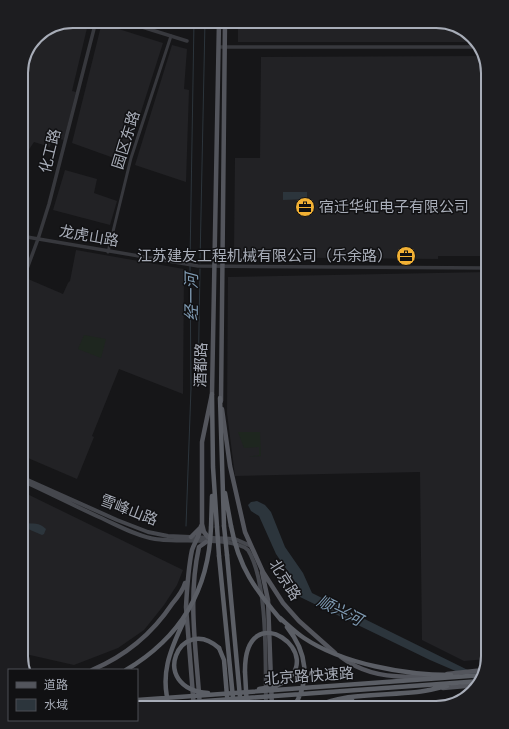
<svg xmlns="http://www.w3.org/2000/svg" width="509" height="729" font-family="'Space Grotesk','Noto Sans SC',sans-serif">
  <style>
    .built { fill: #222225 }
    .green { fill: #1e261f }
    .water { fill: #2c353c }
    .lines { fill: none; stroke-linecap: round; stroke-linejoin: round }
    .stream { stroke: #2c353c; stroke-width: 1 }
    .minor { stroke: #37383d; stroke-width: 3 }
    .tertiary { stroke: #37383d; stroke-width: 3.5 }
    .secondary { stroke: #45474d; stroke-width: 4 }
    .primary { stroke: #53555c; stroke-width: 4.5 }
    .trunk { stroke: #5b5e65; stroke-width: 4.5 }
    .trunk-bridge { stroke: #5b5e65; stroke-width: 4.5 }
    .labels { text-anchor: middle; stroke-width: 3; stroke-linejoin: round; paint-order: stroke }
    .street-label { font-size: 15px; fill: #a8adb8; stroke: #111113 }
    .poi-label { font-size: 15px; fill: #a8adb8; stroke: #111113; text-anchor: start }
    .water-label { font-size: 16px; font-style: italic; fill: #7f9bb3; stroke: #111113 }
    .rim { fill: none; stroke: #a8adb8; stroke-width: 2 }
  </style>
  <rect width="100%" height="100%" fill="#161618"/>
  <path class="built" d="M73 21H87L88 24 72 91 76 92 64 140 52 137 50 147 34 142 24 157 21 155V70L39 34Z
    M238 21H439L462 28 476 42H238Z
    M106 25 163 43 125 162 72 143 101 26Z
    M172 45 187 49 184 89 189 90 186 182 135 165Z
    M483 56 488 73V256H438V259L236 257 234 252 235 158H260L261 57Z
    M65 170 97 179 94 193 117 201 110 225 53 210Z
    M76 250 184 269 183 394 119 369 92 436 94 437 77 479 21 455V297L28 279 63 294 68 283 70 281Z
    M488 272V656L487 659 464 661 422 640 420 472 235 476 227 413 228 277Z
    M21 491 183 570 177 585 164 605 144 630 118 648 74 665 21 653Z"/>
  <path class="green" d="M84 335 106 339 101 358 78 349Z
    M238 432H260L261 456 248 457 259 455V447L244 448Z"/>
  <path class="water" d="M283 192H307V199L283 200Z
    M257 501 265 505 271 512 285 547 303 573 312 593 482 677 481 682 430 660 300 597 296 583 276 554 259 516 251 511 248 505 251 502Z
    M21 517 26 523C33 524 39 522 46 529L44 534 42 535 21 526Z"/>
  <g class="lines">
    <path class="stream" d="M190 262 194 21
      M200 263 205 21
      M198 386 200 269
      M186 526 191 388 190 266"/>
    <path class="minor" d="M108 252 131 158 171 36"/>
    <path class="tertiary" d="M123 21 187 41
      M219 47H480
      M21 236 198 266 488 268
      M21 285 38 239 49 204 96 21"/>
    <path class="secondary" d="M21 477 117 520 148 532 168 536 235 539 251 546
      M21 480C47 492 73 505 99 517 117 525 136 536 155 539 178 543 233 536 248 550 269 584 265 667 266 708"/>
    <path class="primary" d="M221 401 225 21
      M222 409 230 466 245 532 263 572 283 603 299 621 335 653
      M191 537 200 528
      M208 537 204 532 202 524V442L212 394 219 21
      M262 572 268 600 272 708
      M341 657C366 676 399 679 429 675
      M92 670C125 656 152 634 172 604 177 598 183 591 185 583
      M447 674 484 670
      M443 688 477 685
      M194 708 186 607C187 588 188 569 192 550 195 541 200 536 201 526
      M200 708C197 654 187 601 199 547L206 542"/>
    <path class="trunk" d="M212 394 213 467 217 527
      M220 398 224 526
      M225 493 231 526
      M211 527 212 496
      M227 555 241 708
      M219 556 234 708
      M219 648 224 660 228 708
      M245 672 247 708"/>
    <path class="trunk-bridge" d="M224 526 227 555
      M231 526C239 568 255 589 281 620
      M217 527 219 556
      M280 618C288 625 295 632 304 638 343 664 405 675 451 675
      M287 627C307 652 311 681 293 708
      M126 670C180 638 209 590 211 527
      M245 672C244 591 333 657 280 684 274 687 266 688 259 689
      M208 693C147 688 180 613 219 648
      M137 700 483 675
      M137 706 481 681
      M170 708C159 676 170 650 184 621
      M313 708C343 692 383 696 417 692 427 691 437 688 447 686
      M328 708 352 699"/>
  </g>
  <defs>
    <g id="office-disc" transform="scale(1)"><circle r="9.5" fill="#f2b134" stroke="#111113"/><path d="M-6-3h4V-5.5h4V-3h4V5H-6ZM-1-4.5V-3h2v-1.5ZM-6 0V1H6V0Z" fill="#111"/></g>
  </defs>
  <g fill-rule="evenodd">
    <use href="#office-disc" x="305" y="207"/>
    <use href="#office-disc" x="406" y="256"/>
  </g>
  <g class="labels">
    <g class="street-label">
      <text transform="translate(126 140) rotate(-73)" y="5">园区东路</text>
      <text transform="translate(50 151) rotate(-76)" y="5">化工路</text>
      <text transform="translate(89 236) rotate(10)" y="5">龙虎山路</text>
      <text transform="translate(201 365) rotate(-89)" y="5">酒都路</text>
      <text transform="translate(129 510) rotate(21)" y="5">雪峰山路</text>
      <text transform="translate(285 580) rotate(58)" y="5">北京路</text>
      <text transform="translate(309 676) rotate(-4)" y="5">北京路快速路</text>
    </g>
    <g class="poi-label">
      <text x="319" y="212">宿迁华虹电子有限公司</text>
      <text x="392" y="261" text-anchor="end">江苏建友工程机械有限公司（乐余路）</text>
    </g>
    <g class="water-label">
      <text transform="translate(191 297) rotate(-90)" y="6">经一河</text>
      <text transform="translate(340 610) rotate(26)" y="6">顺兴河</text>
    </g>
  </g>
  <path d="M0 0H509V729H0ZM73 28H436A45 45 0 0 1 481 73V656A45 45 0 0 1 436 701H73A45 45 0 0 1 28 656V73A45 45 0 0 1 73 28Z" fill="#1d1d20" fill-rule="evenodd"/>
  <path class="rim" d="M73 28H436A45 45 0 0 1 481 73V656A45 45 0 0 1 436 701H73A45 45 0 0 1 28 656V73A45 45 0 0 1 73 28Z"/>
  <rect x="8" y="669" width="130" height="52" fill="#111113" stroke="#4d4f55"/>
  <rect x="16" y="682" width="20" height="6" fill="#53555c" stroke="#4d4f55"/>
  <text x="44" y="689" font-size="12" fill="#a8adb8">道路</text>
  <rect x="16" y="699" width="20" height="12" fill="#2c353c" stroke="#4d4f55"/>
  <text x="44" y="709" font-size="12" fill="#a8adb8">水域</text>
</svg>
